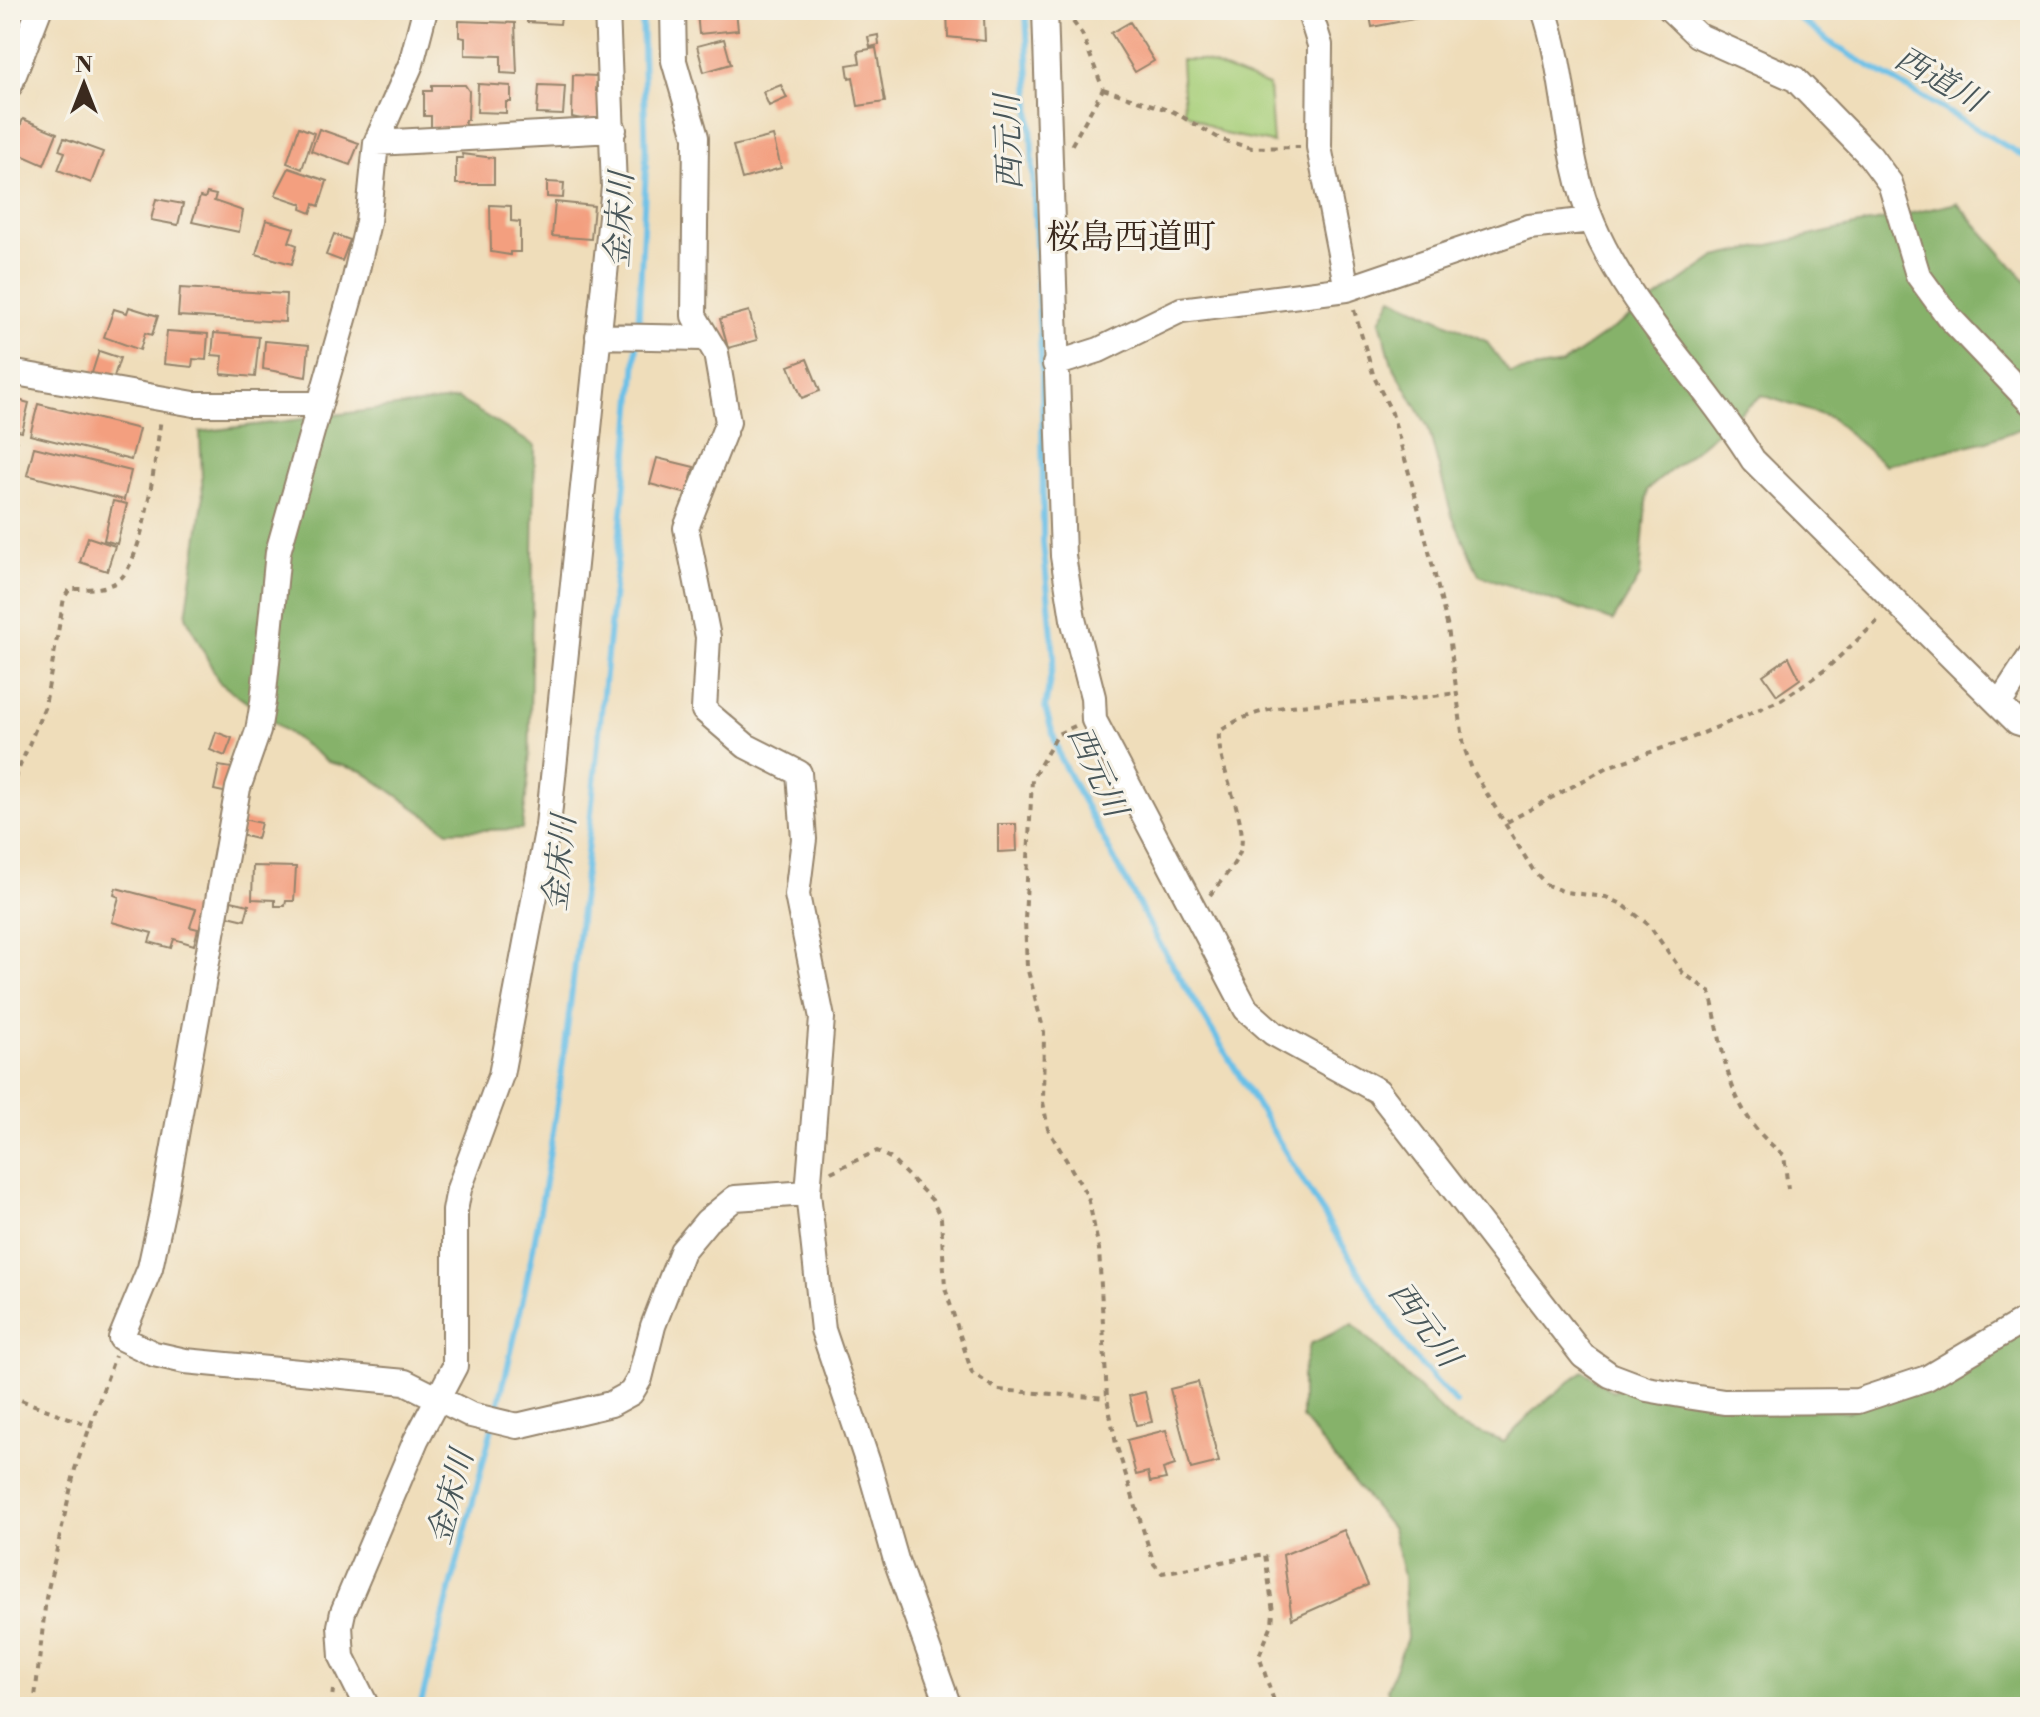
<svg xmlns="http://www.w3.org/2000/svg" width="2040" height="1717" font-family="'Libre Bodoni','Noto Serif JP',serif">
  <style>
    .green { fill: #a8cf7a; stroke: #727c4c; stroke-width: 2 }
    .forest { fill: #86b26a; stroke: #606e44; stroke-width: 2 }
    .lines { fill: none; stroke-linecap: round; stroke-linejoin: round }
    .stream { stroke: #6bc0e7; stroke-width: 6 }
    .building { fill: #f39f7f }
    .minor-casing { stroke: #95846c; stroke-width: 28 }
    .path { stroke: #95846c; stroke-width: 4; stroke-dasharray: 6 6; stroke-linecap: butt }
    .minor { stroke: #fff; stroke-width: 24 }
    .labels { text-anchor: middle; stroke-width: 6; stroke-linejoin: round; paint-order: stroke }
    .water-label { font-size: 32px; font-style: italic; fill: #49575a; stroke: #f7f3e8 }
    .quarter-label { font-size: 34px; fill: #3b2a1e; stroke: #f7f3e8 }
  </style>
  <rect width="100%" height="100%" fill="#f7f3e8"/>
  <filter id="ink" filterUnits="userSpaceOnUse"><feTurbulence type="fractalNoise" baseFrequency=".0125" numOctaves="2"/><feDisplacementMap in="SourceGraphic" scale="16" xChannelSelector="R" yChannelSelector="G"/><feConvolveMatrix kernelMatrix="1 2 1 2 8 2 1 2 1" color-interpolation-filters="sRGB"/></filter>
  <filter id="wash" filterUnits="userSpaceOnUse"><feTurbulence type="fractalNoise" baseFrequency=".006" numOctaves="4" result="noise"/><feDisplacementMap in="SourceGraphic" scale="32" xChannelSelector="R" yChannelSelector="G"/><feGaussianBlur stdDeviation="1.8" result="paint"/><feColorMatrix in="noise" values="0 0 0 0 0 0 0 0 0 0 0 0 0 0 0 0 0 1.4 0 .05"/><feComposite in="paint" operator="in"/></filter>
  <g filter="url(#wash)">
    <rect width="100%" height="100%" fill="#efddba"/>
    <path class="green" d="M1181 60H1201L1269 86 1273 143 1224 134 1184 111Z"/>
    <path class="forest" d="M1957 203 2030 286V425L1987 441 1885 465 1831 418 1762 395 1647 490 1640 576 1613 621 1479 575 1452 516 1428 427 1392 364 1380 321 1392 297 1486 341 1510 373 1562 364 1716 257Z
      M458 399 535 446 529 773 522 829 448 831 362 771 328 762 219 682 186 616 203 501 200 432Z
      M1353 1324 1453 1422 1504 1442 1532 1412 1583 1371 1612 1391 1629 1387 1848 1412 2030 1327V1707H1391L1387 1689 1407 1638 1404 1577 1392 1529 1302 1418V1375L1310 1344Z"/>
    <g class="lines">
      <path class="stream" d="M1026 10 1042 378 1043 542 1054 656 1045 708 1061 760 1161 946 1303 1181 1408 1351 1456 1403
        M1788 10 1835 46 2030 160
        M638 332 646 167 642 10
        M495 1417C553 1199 575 976 597 753 610 616 628 480 637 343
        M420 1707 492 1428"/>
    </g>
    <g id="blocks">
      <path class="building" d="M528 10H571L570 18 561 17 560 24 527 22Z
        M736 10 738 30 699 34 697 12Z
        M980 10V18H984L985 41 948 37 947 11Z
        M1369 10H1454V11L1372 27Z
        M459 21 515 23 517 74 501 73V56L465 55V38L459 37Z
        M1130 22 1154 61 1135 72 1111 33Z
        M878 35 879 45 870 47 868 37Z
        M724 39 731 64 704 72 697 46Z
        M876 48 885 102 858 106 853 77 849 78 847 65 860 63 858 51Z
        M573 75 597 76 596 91H601L600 118H596L595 122 572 117Z
        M478 84 511 86V102H506V113L477 112Z
        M432 85H465L469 91 468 120H465L464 130 431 129V116H424V91H432Z
        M539 85 565 86 563 115 537 114Z
        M781 85 787 98 769 106 763 92Z
        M23 119 57 133 44 165 10 150Z
        M299 127 314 133 302 169 287 163Z
        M319 129 359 143 350 165 311 151Z
        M773 136 781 168 742 179 733 146Z
        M64 138 103 152 91 183 58 170 65 152 59 150Z
        M462 154 494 158V184H456V158H463Z
        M289 168 327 181 319 206 314 204 311 213 301 209 302 204 275 195Z
        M547 182 564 183 563 198 547 197Z
        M207 193 216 195 214 201 243 211 239 232 192 222 200 197 205 198Z
        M156 199 183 204 178 225 151 220Z
        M555 202 594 206 591 239 552 236Z
        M490 205 511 206V221L520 222V252H510V255L491 252Z
        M266 220 294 228 289 242 297 245 292 264 256 254Z
        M334 234 350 240 342 261 326 255Z
        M180 288 286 294 285 322 178 316Z
        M129 307 158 316 152 335 145 333 140 350 104 337 114 309 127 313Z
        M749 311 757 340 728 348 720 319Z
        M167 331 208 334 206 360 193 359 192 367 164 364Z
        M214 333 259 337 255 377 221 374 223 356 212 355Z
        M265 341 309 345 306 377 263 369Z
        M99 351 120 358 112 383 91 376Z
        M807 359 820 391 802 398 789 366Z
        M10 398 29 403 22 432 10 429Z
        M38 404 139 429 131 460 30 435Z
        M10 440 17 442 11 466H10Z
        M34 447 131 471 124 500 27 475Z
        M657 458 694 467 687 494 650 484Z
        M113 501 127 504 117 544 104 540Z
        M88 537 115 546 107 571 80 562Z
        M1789 657 1800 679 1777 695 1763 675Z
        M216 732 232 738 225 756 210 750Z
        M219 766 232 768 228 793 214 790Z
        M243 819 261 823 257 839 240 835Z
        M998 824H1016L1017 851 998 852Z
        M253 866 296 867 294 901H286L285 906H275V900L252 899Z
        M116 888 196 909 190 927 198 929 194 945 174 939 171 948 149 942 152 933 112 922 119 897 114 895Z
        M231 901 249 905 245 920 228 916Z
        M1198 1382 1219 1462 1191 1469 1170 1389Z
        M1145 1392 1152 1422 1136 1425 1129 1396Z
        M1166 1430 1175 1465 1163 1469 1166 1479 1150 1482 1148 1472 1136 1475 1127 1440Z
        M1344 1530 1368 1585 1292 1619 1283 1555Z"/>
    </g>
  </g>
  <g filter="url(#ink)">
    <use href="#blocks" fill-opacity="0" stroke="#95846c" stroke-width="2"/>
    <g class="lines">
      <g class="minor-casing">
        <path id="minor" d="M425 10 411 64 376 143 368 222 353 287 278 552 263 702 258 731 238 788 163 1208 150 1268 121 1338 154 1354 185 1361 405 1382 471 1415 517 1426 611 1404 631 1393 640 1378 653 1326 682 1251 707 1221 735 1198 808 1193
          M673 10 674 61 696 137 694 316 716 353 728 422 686 528 708 637 704 710 746 746 799 773 804 839 797 895 822 1018 808 1193 823 1330 869 1466 896 1560 949 1707
          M1045 10 1063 556 1073 619 1093 697 1094 720 1246 1009 1273 1033 1378 1091 1583 1356 1610 1375 1647 1389 1692 1397 1724 1402 1858 1401 1927 1378 2030 1317
          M1309 10 1320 45 1319 147 1347 289
          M1544 10C1567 76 1564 157 1593 224 1630 311 1703 379 1753 460L2017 722 2030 726
          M1671 10 1697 35 1795 79 1870 156 1890 183 1918 275 1948 316 2030 402
          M10 85 39 10
          M376 143 614 130
          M598 336 704 338
          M1055 364 1099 350 1181 310 1347 289 1529 227 1591 220
          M10 372 194 404H319
          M1999 704 2030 657
          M367 1707 342 1657 340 1626 343 1612 416 1440 455 1366V1211L459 1189 501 1075 548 826 614 187 607 10"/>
      </g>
      <path class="path" d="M1066 12 1082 34 1103 89 1071 146
        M1103 89 1174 112 1222 140 1252 148 1300 147
        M1354 310 1374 377 1392 413 1414 491 1448 628 1464 747 1472 769 1533 870 1547 885 1565 892 1606 897 1622 904 1649 925 1683 973 1710 992C1725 1057 1726 1112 1784 1155L1788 1189
        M1075 726 1058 734 1032 779 1025 920 1027 967 1044 1032 1043 1102 1048 1129 1088 1197 1099 1249 1107 1398 1116 1444 1154 1564 1162 1573 1265 1554 1273 1612 1272 1624 1259 1656 1276 1707
        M10 790 45 706 64 598 70 589C85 589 107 590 119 580 145 559 156 452 161 418
        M1507 822 1610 766 1689 739 1781 700 1825 670 1881 618
        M1210 895C1220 882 1233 868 1239 854 1252 825 1216 767 1219 732 1264 698 1330 705 1383 701 1408 700 1433 696 1458 693
        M831 1172 877 1151 890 1158 932 1200 941 1218 945 1288 972 1373 998 1390 1107 1398
        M10 1396 93 1427
        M34 1707 46 1598 75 1469 115 1356
        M331 1707 333 1690"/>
      <use href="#minor" class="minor"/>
    </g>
  </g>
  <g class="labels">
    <g class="water-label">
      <text transform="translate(1940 79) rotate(30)" y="11">西道川</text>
      <text transform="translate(1008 142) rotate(-92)" y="11">西元川</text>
      <text transform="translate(619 220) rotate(-87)" y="11">金床川</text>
      <text transform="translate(1098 771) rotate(65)" y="11">西元川</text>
      <text transform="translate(559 863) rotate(-84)" y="11">金床川</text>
      <text transform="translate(1425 1324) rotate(54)" y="11">西元川</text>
      <text transform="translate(450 1497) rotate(-75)" y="11">金床川</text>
    </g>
    <g class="quarter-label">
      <text x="1131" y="248">桜島西道町</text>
    </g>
  </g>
  <rect width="2040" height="1717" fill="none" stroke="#f7f3e8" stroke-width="40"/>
  <g transform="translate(84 84)" stroke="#f7f3e8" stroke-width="6" paint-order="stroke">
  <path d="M0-6L14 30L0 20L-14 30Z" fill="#3b2a1e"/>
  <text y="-12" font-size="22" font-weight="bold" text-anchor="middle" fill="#3b2a1e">N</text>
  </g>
</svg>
